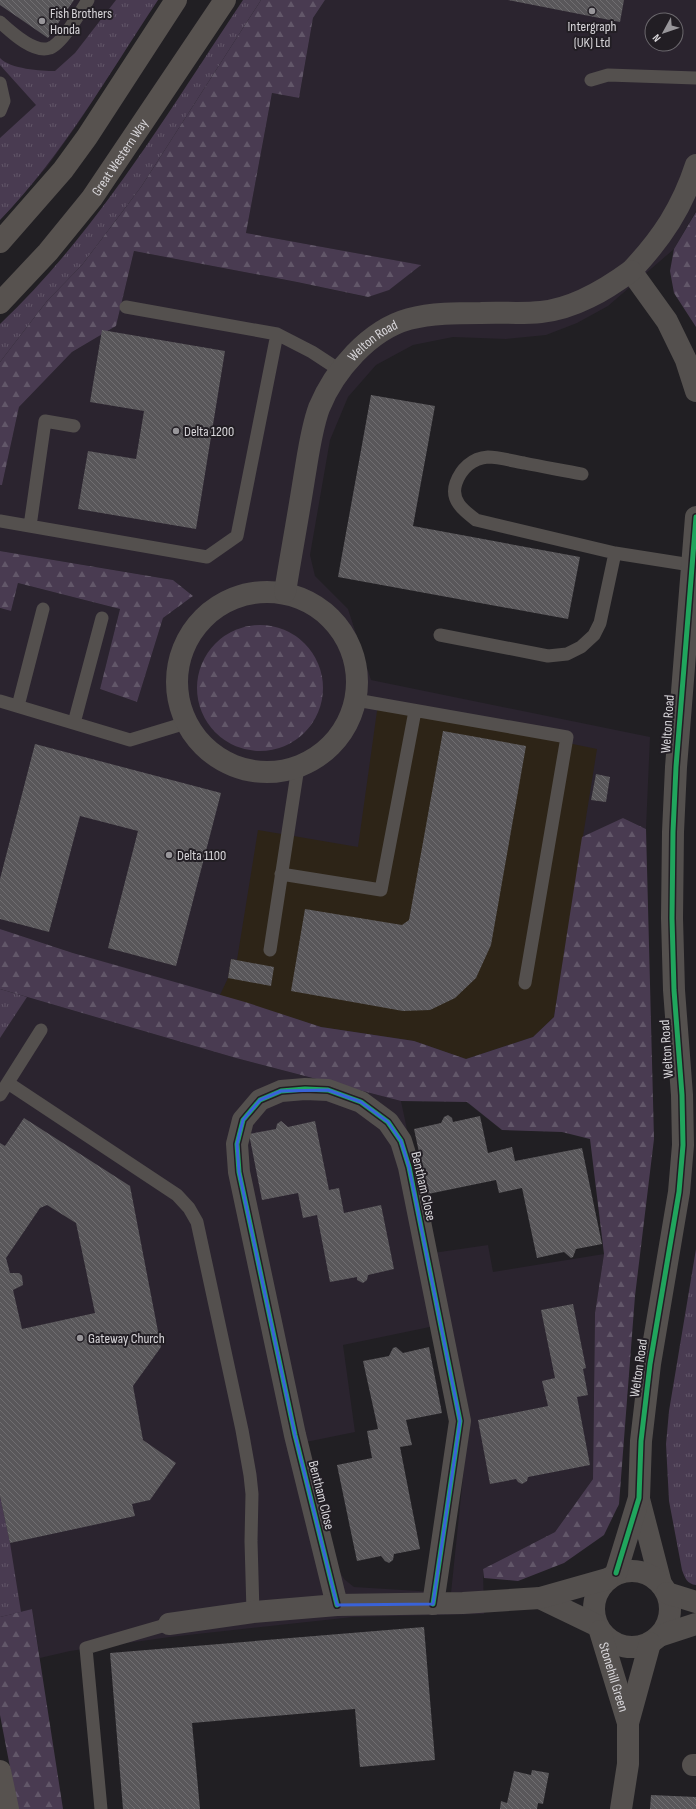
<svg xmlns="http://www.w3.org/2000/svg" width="696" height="1809" font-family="'Sofia Sans Condensed',sans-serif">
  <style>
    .built { fill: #2b242f; fill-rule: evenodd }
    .education { fill: #2d2417 }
    .grass { fill: url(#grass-tufts) }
    .forest { fill: url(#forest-firs) }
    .building { fill: url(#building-back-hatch); fill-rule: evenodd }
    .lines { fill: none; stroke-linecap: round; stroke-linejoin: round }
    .service { stroke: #54504e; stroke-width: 13 }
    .minor { stroke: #54504e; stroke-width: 22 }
    .secondary { stroke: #57524f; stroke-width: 22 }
    .cycleway-casing { stroke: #221e24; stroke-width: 8 }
    .cycleway { stroke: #20a55d; stroke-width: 5 }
    .marked { fill: none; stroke: #3962d8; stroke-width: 3; stroke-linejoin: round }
    .poi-dot { fill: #98969a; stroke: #221e24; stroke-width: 1.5 }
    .labels { text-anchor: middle; stroke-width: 4; stroke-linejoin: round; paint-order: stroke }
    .poi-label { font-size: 14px; fill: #d8d6da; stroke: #221e24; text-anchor: start }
    .street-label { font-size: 14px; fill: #d8d6da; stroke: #221e24 }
  </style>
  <defs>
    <pattern id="grass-tufts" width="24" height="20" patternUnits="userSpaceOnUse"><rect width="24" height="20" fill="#493b51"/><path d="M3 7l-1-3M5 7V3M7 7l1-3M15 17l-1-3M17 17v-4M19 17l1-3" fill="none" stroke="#625769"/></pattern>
    <pattern id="forest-firs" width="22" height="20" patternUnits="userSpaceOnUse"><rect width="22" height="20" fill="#493b51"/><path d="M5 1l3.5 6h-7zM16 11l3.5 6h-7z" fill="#625769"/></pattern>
    <pattern id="building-back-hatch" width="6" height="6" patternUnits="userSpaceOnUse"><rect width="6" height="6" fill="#59575a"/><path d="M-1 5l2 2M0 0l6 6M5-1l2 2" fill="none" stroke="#706e71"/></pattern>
  </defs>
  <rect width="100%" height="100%" fill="#211f23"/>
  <path class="built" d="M0 0H158L77 125 47 167 0 220Z
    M325 0H696V211L674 249 608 306 577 323 546 335 506 339 453 337 413 345 376 365 348 397 330 440 310 555 315 576 348 609 371 680 650 737 646 829 623 818 466 1059 321 1027 73 953 0 929V608L11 611 18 583 120 609 100 689 137 702 163 618 193 596 173 580 0 551V485H2L19 407 72 352 116 326 134 251 297 282 367 297 420 265 246 233 272 93 299 98 313 18ZM652 20H676V44H652Z
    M0 989 236 1058 401 1101 433 1253 488 1245 493 1272 604 1254 595 1313 593 1479 555 1532 483 1569 484 1614 353 1617 170 1637 70 1651 40 1658 32 1609 0 1617ZM449 1323 466 1448 451 1593 354 1587 344 1579 334 1562 306 1442 355 1432 343 1345Z"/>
  <path class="education" d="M378 704 597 749 554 1017 533 1037 466 1059 414 1041 321 1027 220 995 228 978 231 959 237 960 258 830 358 847Z"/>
  <path class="grass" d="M116 0H158C108 75 63 155 0 220V138L36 105 0 65V58C10 69 41 71 55 71L75 53Z
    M243 0H261L141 187 82 265 47 301 0 362V324C98 231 168 112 243 0Z
    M0 989 27 997 0 1038Z
    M696 1249V1585C687 1584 685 1578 682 1570L669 1501 666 1444 669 1411Z
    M0 1496 10 1543 21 1612 0 1617Z"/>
  <path class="forest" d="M261 0H325L313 18 299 98 272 93 246 233 421 265 389 290 368 297 297 282 134 251 116 326 72 352 19 407 2 485H0V362L47 301 82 265 141 187Z
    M696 212V327L674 293 670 271 674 249Z
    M0 551 173 580 193 596 163 618 137 702 100 689 120 609 18 583 11 611 0 608Z
    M197 688a63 63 0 1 1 126 0a63 63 0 1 1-126 0Z
    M623 818 646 829 654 1139 635 1296 619 1504 604 1535 564 1563 518 1581 484 1578 483 1569 555 1532 593 1479 595 1313 604 1254 590 1139 562 1132 502 1130 467 1102 401 1101 236 1058 0 989V929L73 953 245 1002 321 1027 414 1041 466 1059 533 1037 554 1017 582 837Z
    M32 1609 63 1809H18L0 1715V1617Z"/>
  <path class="building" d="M0 0H74L48 38 0 5Z
    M508 0H624L620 22Z
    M102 330 225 351 196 529 78 509 88 451 136 459 144 411 90 402Z
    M371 395 435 406 413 526 580 557 568 619 338 577Z
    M443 731 526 746 491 945 476 978 455 998 430 1010 403 1011 291 991 305 909 402 925 409 920Z
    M35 744 221 793 176 966 108 948 138 831 80 816 49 932 0 919V879Z
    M596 774 610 777 606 802 591 800Z
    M231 959 274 967 271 986 228 978Z
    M448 1115 452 1118 453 1122 480 1116 488 1153 512 1147 515 1161 582 1148 602 1244 576 1249 573 1257 571 1258 564 1252 537 1258 522 1188 499 1193 496 1180 428 1194 414 1129 441 1123 444 1117Z
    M24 1118 130 1186 161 1347 133 1386 143 1440 176 1463 150 1500 132 1504 135 1516 10 1543 0 1496V1143L5 1146ZM47 1205 76 1223 95 1313 22 1329 13 1290 23 1285 22 1276 19 1273H10L6 1258 40 1208Z
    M281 1121 288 1127 315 1121 329 1190 339 1188 344 1213 381 1205 394 1269 368 1275 367 1280 363 1283 357 1280V1277L330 1282 317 1215 303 1218 298 1193 262 1200 249 1134 276 1129 277 1124Z
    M573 1304 586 1368 583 1369 588 1395 577 1397 590 1465 528 1477 527 1481 522 1484 518 1482 516 1479 490 1484 478 1420 548 1406 542 1381 555 1378 541 1310Z
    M396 1347 403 1353 429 1347 442 1413 406 1420 412 1445 400 1447 420 1549 394 1554 393 1560 389 1563 385 1561 381 1556 357 1561 337 1465 372 1458 367 1431 378 1429 363 1361 389 1356 393 1348Z
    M424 1627 435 1760 360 1767 355 1709 192 1723 200 1809H123L110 1653Z
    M532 1770 549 1773 543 1804 538 1803 537 1809H500L501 1801 507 1803 514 1771 531 1775Z
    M651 1795 696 1797V1809H650Z"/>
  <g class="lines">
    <path class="service" d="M0 22C11 32 34 54 50 48 62 44 81 11 88 0
      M591 80 608 75 696 78
      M0 83 4 101 0 111
      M126 307 277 334 312 352 341 371
      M582 474C562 470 543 467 524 463 512 461 499 457 488 457 472 458 461 469 456 483 450 500 463 510 476 520L615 553 691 565
      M0 521 207 557 237 536 277 334
      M30 526 45 421 74 426
      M440 635 548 656 567 654 581 647 594 635 600 623 615 553
      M356 700 567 737 525 983
      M0 701 130 740 186 723
      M18 706 43 609
      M74 723 102 618
      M281 874 381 890 415 711
      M270 950 298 767
      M8 1083 177 1195 189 1208 197 1222 242 1430 250 1475 252 1494 251 1541 253 1612
      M0 1095 41 1030
      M101 1809 86 1648 169 1624"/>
    <g class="minor">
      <path d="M696 165C682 208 662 238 631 271L667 321 686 360 696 391"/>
      <circle cx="267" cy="682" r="90"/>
      <path id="s1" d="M285 592C291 555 298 517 304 479 308 456 311 430 319 408 334 371 369 330 409 319 432 313 457 313 481 313 501 312 521 314 541 312 574 309 605 290 631 271"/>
      <path d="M639 1499 661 1584"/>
      <circle cx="632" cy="1609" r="38"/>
      <path d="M616 1573 639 1498 641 1441 650 1364 679 1192 683 1145 682 1095 674 990 672 918 673 832 676 767 696 517"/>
      <path d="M667 1593 696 1602"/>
      <path d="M540 1598 596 1625"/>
      <path d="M337 1605 295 1435 239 1172 237 1144 243 1120 260 1100 281 1091 305 1089 328 1090 361 1102 388 1122 401 1141 409 1167 460 1421 433 1604"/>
      <path d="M169 1624 253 1612 337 1605 463 1603 540 1598 607 1579"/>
      <path id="s2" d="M600 1631 628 1723"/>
      <path d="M659 1636 696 1624"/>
      <path d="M693 1765H696"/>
      <path d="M621 1809 628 1764V1723L650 1643"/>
    </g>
    <g class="secondary">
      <path d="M0 242 63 170 87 137 176 0"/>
      <path id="s3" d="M0 303 48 252 92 198 225 0"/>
      <path d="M0 1771 8 1809"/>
    </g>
    <g class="cycleway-casing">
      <path id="cycleway" d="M616 1573 639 1498 641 1441 650 1364 679 1192 683 1145 682 1095 674 990 672 918 673 832 676 767 696 517
        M337 1605 295 1435 239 1172 237 1144 243 1120 260 1100 281 1091 305 1089 328 1090 361 1102 388 1122 401 1141 409 1167 460 1421 433 1604"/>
    </g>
    <use href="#cycleway" class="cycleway"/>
  </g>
  <path class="marked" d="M328 1090 361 1102 388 1122 401 1141 409 1167 460 1421 433 1604 337 1605 295 1435 239 1172 237 1144 243 1120 260 1100 281 1091Z"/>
  <g class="poi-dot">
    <circle cx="592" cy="11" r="4"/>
    <circle cx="42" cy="21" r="4"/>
    <circle cx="176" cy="431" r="4"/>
    <circle cx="169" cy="855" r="4"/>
    <circle cx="80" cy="1338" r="4"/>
  </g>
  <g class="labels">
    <g class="poi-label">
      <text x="50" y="18">Fish Brothers<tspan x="50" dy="16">Honda</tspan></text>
      <text x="592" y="31" text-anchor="middle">Intergraph<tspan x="592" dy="16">(UK) Ltd</tspan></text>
      <text x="184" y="436">Delta 1200</text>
      <text x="177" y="860">Delta 1100</text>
      <text x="88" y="1343">Gateway Church</text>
    </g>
    <g class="street-label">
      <text dy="5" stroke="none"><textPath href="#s3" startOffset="189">Great Western Way</textPath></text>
      <text dy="5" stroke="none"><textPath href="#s1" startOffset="275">Welton Road</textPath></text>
      <text transform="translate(667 724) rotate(-86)" y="5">Welton Road</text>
      <text transform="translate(666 1049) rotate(-94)" y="5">Welton Road</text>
      <text transform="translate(424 1186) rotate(77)" y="5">Bentham Close</text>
      <text transform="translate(638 1368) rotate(-82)" y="5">Welton Road</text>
      <text transform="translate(322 1495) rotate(76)" y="5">Bentham Close</text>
      <text dy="5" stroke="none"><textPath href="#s2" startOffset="48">Stonehill Green</textPath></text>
    </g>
  </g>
  <g transform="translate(664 32) rotate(230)"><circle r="19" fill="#221e24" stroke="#6b686d"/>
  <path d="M0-3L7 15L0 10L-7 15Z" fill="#98969a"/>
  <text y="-6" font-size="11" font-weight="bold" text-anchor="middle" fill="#d8d6da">N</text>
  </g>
</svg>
